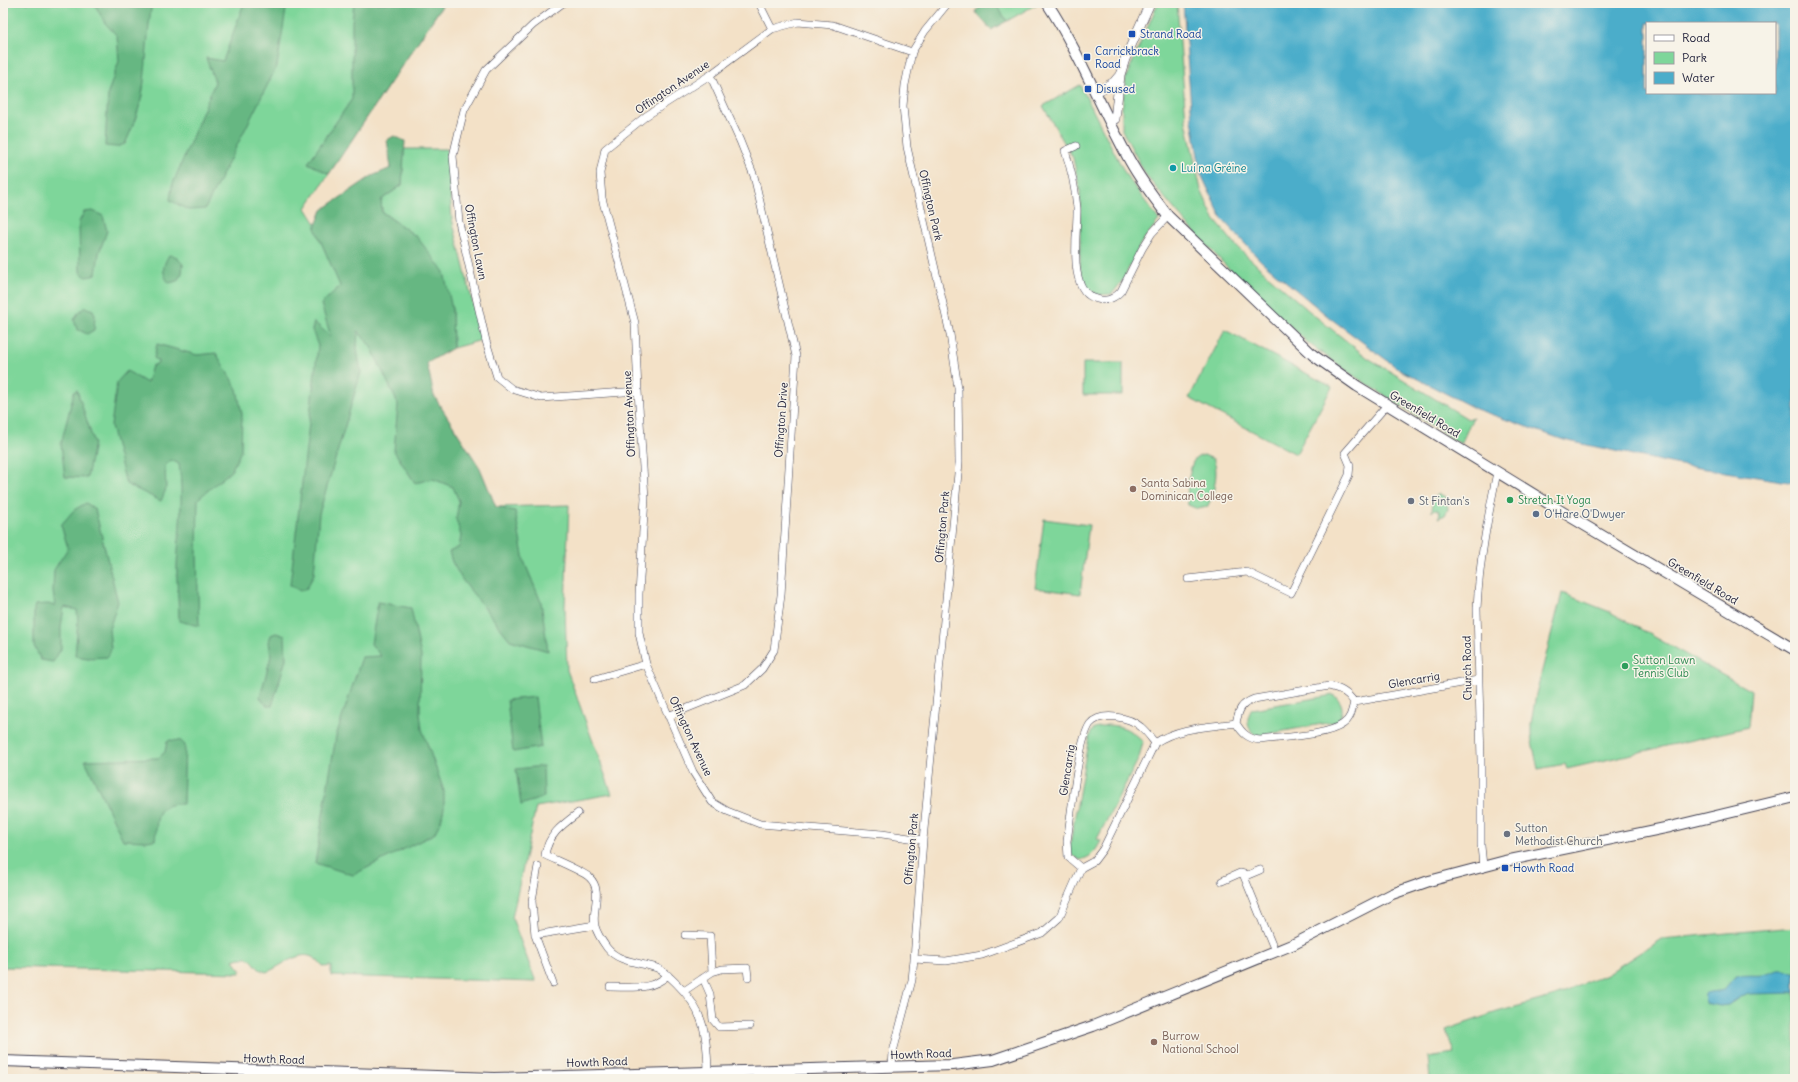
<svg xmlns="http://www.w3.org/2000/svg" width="1798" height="1082" font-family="Delius,sans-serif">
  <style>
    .green { fill: #7ed69a; stroke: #507c6a }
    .forest { fill: #66b782; stroke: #446c5e }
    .water { fill: #4badca; stroke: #366882; fill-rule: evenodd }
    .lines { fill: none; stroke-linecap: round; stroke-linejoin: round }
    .minor-casing { stroke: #413f50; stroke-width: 8 }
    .tertiary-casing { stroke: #413f50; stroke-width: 10 }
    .secondary-casing { stroke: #413f50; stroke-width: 12 }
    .minor { stroke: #fff; stroke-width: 7 }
    .tertiary { stroke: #fff; stroke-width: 9 }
    .secondary { stroke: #fff; stroke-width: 10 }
    .transit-dot { fill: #1a4fb4; stroke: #f7f3e8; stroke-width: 1.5 }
    .culture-dot { fill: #0f9aa8; stroke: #f7f3e8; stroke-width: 1.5 }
    .education-dot { fill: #8d6e63; stroke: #f7f3e8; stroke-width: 1.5 }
    .leisure-dot { fill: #2e9e5b; stroke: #f7f3e8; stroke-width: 1.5 }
    .worship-dot { fill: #6b7280; stroke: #f7f3e8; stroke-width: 1.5 }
    .service-dot { fill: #5c6f8a; stroke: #f7f3e8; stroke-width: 1.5 }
    .labels { text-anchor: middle; stroke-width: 3; stroke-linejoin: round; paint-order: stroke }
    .transit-label { font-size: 11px; fill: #164399; stroke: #f7f3e8; text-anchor: start }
    .street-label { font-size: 11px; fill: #22223b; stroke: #f7f3e8 }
    .culture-label { font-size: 11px; fill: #0d838f; stroke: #f7f3e8; text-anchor: start }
    .education-label { font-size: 11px; fill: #785e54; stroke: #f7f3e8; text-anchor: start }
    .leisure-label { font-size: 11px; fill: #27864d; stroke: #f7f3e8; text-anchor: start }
    .worship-label { font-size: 11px; fill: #5b616d; stroke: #f7f3e8; text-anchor: start }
    .service-label { font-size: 11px; fill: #4e5e75; stroke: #f7f3e8; text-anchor: start }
  </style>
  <rect width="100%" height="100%" fill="#f7f3e8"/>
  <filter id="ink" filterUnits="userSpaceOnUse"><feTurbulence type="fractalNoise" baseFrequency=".025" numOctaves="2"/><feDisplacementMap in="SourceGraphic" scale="8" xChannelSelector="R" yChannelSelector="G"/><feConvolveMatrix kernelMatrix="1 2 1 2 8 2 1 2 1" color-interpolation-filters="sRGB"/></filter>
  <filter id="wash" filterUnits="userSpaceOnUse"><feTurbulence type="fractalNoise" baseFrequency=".012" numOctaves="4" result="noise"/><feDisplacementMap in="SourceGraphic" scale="16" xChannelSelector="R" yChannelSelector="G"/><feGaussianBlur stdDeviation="0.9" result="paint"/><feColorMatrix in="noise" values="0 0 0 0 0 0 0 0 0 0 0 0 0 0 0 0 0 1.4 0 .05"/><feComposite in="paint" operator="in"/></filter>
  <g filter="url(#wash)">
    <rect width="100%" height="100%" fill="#f3e1c7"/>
    <path class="green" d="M3 3H444L306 208 496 507 569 505 565 607 567 670 612 794 536 807 512 918 536 982 331 976V966L325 967C320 964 317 959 312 957 298 950 278 969 266 972 250 968 258 952 233 960L241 970 240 973 3 967Z
      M995 3H1036L1037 4 1007 21Z
      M1158 3H1177L1186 121 1201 190 1214 219 1238 248 1270 277 1315 316 1368 358 1468 419 1473 417 1461 444 1351 374 1308 343 1226 266 1187 224 1147 177 1122 130V108L1126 77Z
      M1080 85 1126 175 1159 220 1141 243 1123 280 1112 294 1097 295 1086 287 1080 269V191L1073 158 1043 106Z
      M404 149H447L452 219 482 340 453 348 452 309 417 237 382 212 381 200 402 185Z
      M1225 330 1332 387 1296 454 1189 398Z
      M1083 363H1123V395H1083Z
      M1204 455 1213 459C1220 469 1213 498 1207 507L1198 509 1188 505C1186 496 1189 470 1193 462 1195 458 1199 456 1204 455Z
      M1439 494 1446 497 1448 509 1445 515 1438 518 1440 514 1438 510 1435 509 1432 512 1433 499Z
      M1044 519 1089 525 1080 594 1035 588Z
      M1562 593 1610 612 1751 691 1748 727 1567 769 1565 764 1538 769 1531 737V724L1536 694Z
      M1333 695C1343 701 1345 712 1338 721L1257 736C1247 730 1245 719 1252 709Z
      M1107 725C1126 726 1130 730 1143 742L1139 758 1097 839 1101 841C1095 852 1092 857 1080 860L1071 855 1069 850 1089 736 1094 728Z
      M1795 927V1079H1430L1428 1057 1454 1053 1446 1030 1497 1012 1555 996 1607 974 1661 939Z"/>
    <path class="forest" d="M94 3H152C147 32 147 60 143 89 141 106 132 129 125 144L116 147 105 146 108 93 119 61 117 36 105 23Z
      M244 3H287L277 66 205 209 188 210 170 200 172 186 215 82 206 58 223 61Z
      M354 3H444L329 174 308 163 352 99V22Z
      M986 3H995L1007 21 991 30 975 11Z
      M394 136 405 141 402 185 381 200 382 212 417 237 444 272 452 309 453 348 427 363 434 396 480 468 496 507 515 511 524 561 541 602 548 651 510 640 463 581 452 562 449 552 459 547 461 536 456 519 459 501 453 487 433 479 415 483 394 451 398 404 371 347 358 331 357 349 361 372 319 514 314 574 307 588 300 591 290 585 318 346 312 330 314 322 331 337 321 304 340 286 315 228 322 210 372 176 391 168 387 140Z
      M93 211 103 216 107 231 99 253 96 274 92 276 86 277 80 272 79 222 84 212Z
      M169 255 175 256 183 264 182 273 177 281 169 283C161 273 163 265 169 255Z
      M85 307 93 310 95 315 94 330 87 334 77 329 74 320 78 313Z
      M157 344 197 355 216 353 237 389 242 414 241 451 231 471 198 499 197 555 199 626 179 621C179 603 176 584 177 565 179 532 184 497 179 464L171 460 165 466 166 489 161 501 126 484 111 426 117 382 127 371 147 383 152 366 158 363V361L154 358Z
      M77 390 94 443 87 478 65 477 61 444 74 392Z
      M86 503 95 509 118 602 109 629 111 649 108 657 88 658 75 656 78 622 77 610 64 607 61 627V649L53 662 41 660 34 646V609L35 605 48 604 55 606 53 591 54 570 68 548 61 525 74 510Z
      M378 602 411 608 421 656 420 713 422 729 444 791V808L441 821 434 834 353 875 315 863 336 736 362 657 381 656 371 644Z
      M276 633 285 636 286 659 272 706C266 707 263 701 260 697L271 656 269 641 271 635Z
      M535 697 541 747 513 752 507 700Z
      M170 740 181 741 185 745 183 804C154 803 158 817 155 840L146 841 123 840 85 760 158 758 165 752 167 742Z
      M543 766 544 797 521 805 516 769Z"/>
    <path class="water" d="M1183 3H1795V483L1675 464 1564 440 1476 409 1400 370 1330 318 1261 261 1222 219 1201 174 1192 120ZM1647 23H1775V93H1647Z
      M1778 970H1785L1795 974V993L1749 994 1740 997 1728 1005 1720 1006 1706 1003C1700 989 1715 993 1723 990 1729 987 1731 979 1737 977 1745 974 1754 976 1763 975 1768 974 1773 972 1778 970Z"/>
  </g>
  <g filter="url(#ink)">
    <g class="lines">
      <g class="minor-casing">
        <path id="minor" d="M563 3 533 25 486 70 464 110 453 156 459 222 486 341 497 377 512 389 541 398 638 391
          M759 3 772 29
          M912 52 833 25 798 22 772 29 710 75 646 116 605 149 600 173 602 198 635 323 638 391 645 498 639 594V633L646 664 693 772 712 802 727 811 760 824 882 834 923 840
          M1076 146 1065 151C1072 171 1075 186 1077 208 1078 232 1066 292 1097 299 1106 302 1115 298 1121 291L1142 249 1152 233 1168 216
          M1188 579 1247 572 1291 593 1349 475 1350 465 1345 453 1387 405
          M595 679 646 664
          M1354 702C1347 692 1341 689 1329 686L1254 699C1241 704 1239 709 1236 723 1242 733 1248 739 1260 740 1281 737 1327 736 1343 724 1351 719 1352 710 1354 702L1478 680
          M668 716 745 685 762 669 774 650 781 595 796 356 754 176 740 141 710 75
          M578 813C562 825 548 835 545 855 555 860 582 871 589 877 604 891 591 909 595 926 597 934 602 941 607 948 619 963 640 962 657 968 664 971 670 977 676 983 704 1010 707 1034 708 1071
          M538 866 532 901 535 935 553 983
          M1483 866 1481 846V760L1477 609C1479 562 1488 517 1497 472
          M1081 868 1068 857 1067 841C1071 817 1078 741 1090 724 1101 711 1130 717 1141 727 1146 731 1151 738 1155 743
          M1243 874 1275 952
          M1222 881 1240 873 1248 875 1260 870
          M535 935 595 925
          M914 959 946 961 982 955 1042 933 1059 918 1081 868 1094 861 1103 849 1155 743C1178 727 1209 727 1236 723
          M712 972 722 969 747 968 748 977
          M703 978 710 994 713 1020 719 1027 750 1026
          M610 987C631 987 651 991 668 975
          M684 991 712 972 710 936 685 935
          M892 1067 893 1052 912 980 914 959 923 840 959 463 958 388 950 334 907 147 903 106 905 85 912 52 925 31 948 3"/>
      </g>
      <g class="tertiary-casing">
        <path id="tertiary" d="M1096 92 1114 82 1120 75
          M1110 122 1115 119 1120 75 1125 59 1150 3"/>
      </g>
      <g class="secondary-casing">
        <path id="secondary" d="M1047 3C1080 53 1101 109 1130 161 1141 181 1155 199 1168 216L1313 355 1357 386 1569 516 1795 650
          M3 1061 494 1078 953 1065 993 1060 1093 1026 1294 944 1392 894 1429 881 1505 861 1670 827 1795 797"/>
      </g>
      <use href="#minor" class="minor"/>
      <use href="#tertiary" class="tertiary"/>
      <use href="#secondary" class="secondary"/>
    </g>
  </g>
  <g class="transit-dot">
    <rect x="1128" y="30" width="8" height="8" rx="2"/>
    <rect x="1083" y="53" width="8" height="8" rx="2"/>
    <rect x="1084" y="85" width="8" height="8" rx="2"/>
    <rect x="1501" y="864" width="8" height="8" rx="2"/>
  </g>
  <circle class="culture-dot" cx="1173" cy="168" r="4"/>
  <g class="education-dot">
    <circle cx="1133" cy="489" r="4"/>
    <circle cx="1154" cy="1042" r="4"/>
  </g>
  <g class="leisure-dot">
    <circle cx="1510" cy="500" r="4"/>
    <circle cx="1625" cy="666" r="4"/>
  </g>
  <g class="worship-dot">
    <circle cx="1411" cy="501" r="4"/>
    <circle cx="1507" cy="834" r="4"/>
  </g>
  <circle class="service-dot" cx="1536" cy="514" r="4"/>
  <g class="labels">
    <g class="transit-label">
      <text x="1140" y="38">Strand Road</text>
      <text x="1095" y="55">Carrickbrack<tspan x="1095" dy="13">Road</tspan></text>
      <text x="1096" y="93">Disused</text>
      <text x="1513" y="872">Howth Road</text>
    </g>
    <g class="street-label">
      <text transform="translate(672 87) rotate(-34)" y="4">Offington Avenue</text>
      <text transform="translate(931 205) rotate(77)" y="4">Offington Park</text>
      <text transform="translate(476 242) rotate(79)" y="4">Offington Lawn</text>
      <text transform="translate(629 414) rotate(-93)" y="4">Offington Avenue</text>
      <text transform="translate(1425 414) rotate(31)" y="4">Greenfield Road</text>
      <text transform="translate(781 420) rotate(-86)" y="4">Offington Drive</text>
      <text transform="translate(942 527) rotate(-85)" y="4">Offington Park</text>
      <text transform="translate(1703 581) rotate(31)" y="4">Greenfield Road</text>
      <text transform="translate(1467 668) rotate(-91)" y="4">Church Road</text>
      <text transform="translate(1414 680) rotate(-10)" y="4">Glencarrig</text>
      <text transform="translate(691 736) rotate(65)" y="4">Offington Avenue</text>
      <text transform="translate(1067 770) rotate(-81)" y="4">Glencarrig</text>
      <text transform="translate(911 849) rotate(-85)" y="4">Offington Park</text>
      <text transform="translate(921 1054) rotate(-2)" y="4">Howth Road</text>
      <text transform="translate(274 1059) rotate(2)" y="4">Howth Road</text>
      <text transform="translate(597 1062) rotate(-2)" y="4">Howth Road</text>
    </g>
    <g class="culture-label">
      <text x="1181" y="172">Luí na Gréine</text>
    </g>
    <g class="education-label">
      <text x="1141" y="487">Santa Sabina<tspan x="1141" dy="13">Dominican College</tspan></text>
      <text x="1162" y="1040">Burrow<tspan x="1162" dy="13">National School</tspan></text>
    </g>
    <g class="leisure-label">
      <text x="1518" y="504">Stretch It Yoga</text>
      <text x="1633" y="664">Sutton Lawn<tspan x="1633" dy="13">Tennis Club</tspan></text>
    </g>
    <g class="worship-label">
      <text x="1419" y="505">St Fintan's</text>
      <text x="1515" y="832">Sutton<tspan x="1515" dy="13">Methodist Church</tspan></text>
    </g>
    <g class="service-label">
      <text x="1544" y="518">O'Hare O'Dwyer</text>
    </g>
  </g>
  <rect width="1798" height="1082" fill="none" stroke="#f7f3e8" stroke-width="16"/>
  <rect x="1646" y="22" width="130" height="72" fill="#f7f3e8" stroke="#a29fa3"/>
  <rect x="1654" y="35" width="20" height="6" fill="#ffffff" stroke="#a29fa3"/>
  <text x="1682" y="42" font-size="12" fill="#22223b">Road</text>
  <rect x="1654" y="52" width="20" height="12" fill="#7ed69a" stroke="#a29fa3"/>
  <text x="1682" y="62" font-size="12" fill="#22223b">Park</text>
  <rect x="1654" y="72" width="20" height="12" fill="#4badca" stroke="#a29fa3"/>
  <text x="1682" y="82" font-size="12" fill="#22223b">Water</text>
</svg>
